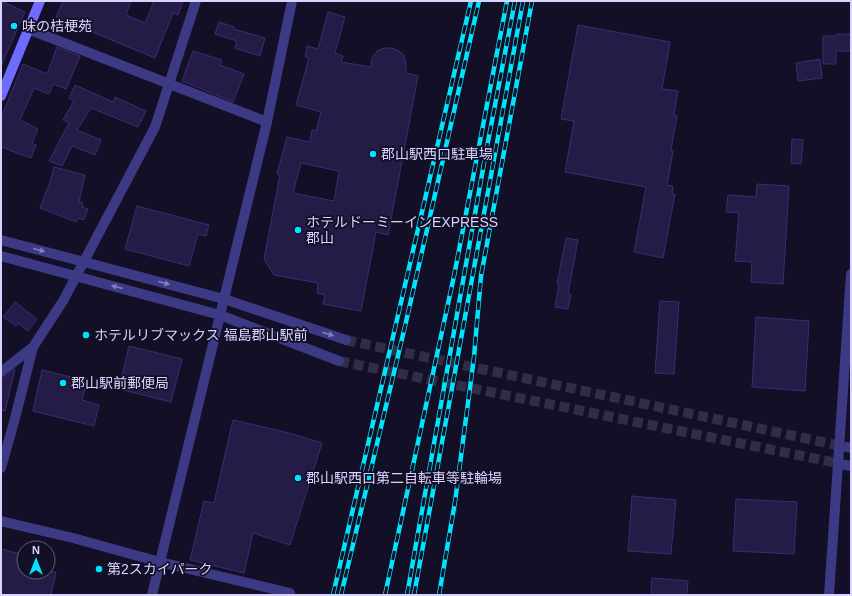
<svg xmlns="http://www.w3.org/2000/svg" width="852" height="596" font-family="Helvetica,'Noto Sans JP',sans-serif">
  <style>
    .building { fill: #241b47; stroke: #3b2d73; fill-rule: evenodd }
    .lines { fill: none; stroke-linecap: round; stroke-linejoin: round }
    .tertiary-tunnel { stroke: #312d47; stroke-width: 10; stroke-dasharray: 10 5; stroke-linecap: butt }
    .minor { stroke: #3d3a85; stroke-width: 10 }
    .tertiary { stroke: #3d3a85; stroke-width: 10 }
    .secondary { stroke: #6f6bff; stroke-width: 10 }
    .rail-casing { stroke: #00e5ff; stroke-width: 4.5 }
    .rail { stroke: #130f26; stroke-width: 3; stroke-dasharray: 9; stroke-linecap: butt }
    .oneway { fill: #837fbc }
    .poi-dot { fill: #00e5ff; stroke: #130f26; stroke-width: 1.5 }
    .labels { text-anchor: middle; stroke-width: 3.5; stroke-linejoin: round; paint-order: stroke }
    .poi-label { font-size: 14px; fill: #d9d4ff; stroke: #130f26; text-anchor: start }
  </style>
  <rect width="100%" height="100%" fill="#130f26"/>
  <path class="building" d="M1 1 25 12 1 66Z
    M63 1H131L126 15 145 23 154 1H183L178 15 173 13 155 58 56 17Z
    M328 12 345 17 335 53 343 56 341 62 371 67 372 58 378 50 385 48H392L399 51 404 55 406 64V73L418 76 388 235 376 232 361 311 323 304 325 295 317 293 318 283 274 275 264 259 280 175 277 174 287 137 310 142 312 130 316 131 321 112 296 105 309 58 305 57 307 46 318 49ZM301 163 339 171 334 201 293 193Z
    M219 22 234 27V29L265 38 260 56 235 48 237 41 215 34Z
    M578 25 670 42 662 89 678 91 674 115 677 116 671 150 673 151 667 185 673 186 672 194H675L663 258 634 252 646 187 565 172 574 121 561 119Z
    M837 34H851V51H836V64H823V36H837Z
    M57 47 80 56 66 89 53 84 49 94 34 88 20 120 38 129 32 143 36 145 31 158 1 147V118L23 64 47 74Z
    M193 51 222 60 220 65 244 74 233 102 182 81Z
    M820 59 822 78 798 81 796 63Z
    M75 85 113 102 115 97 146 111 138 127 91 108 77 130 101 140 95 155 72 146 62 166 49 161 69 123 63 120 74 101 69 98Z
    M792 139 803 140 801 164 791 163Z
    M54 167 85 175 79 202 83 203 82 207 88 209 84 220 78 218 76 222 40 208 50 182Z
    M757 184 789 186 783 284 751 282 752 262 735 261 739 213 726 212 728 195 756 197Z
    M137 206 209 225 206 236 198 234 189 266 125 249Z
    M566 238 578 240 568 294H571L568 309 555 307 559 284H557Z
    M660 301 679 302 674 374 655 373Z
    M15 302 37 319 28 331 18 323 16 326 3 317Z
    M756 317 809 321 805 391 752 387Z
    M129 346 182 359 171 402 119 389Z
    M15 369 5 411 1 410V380Z
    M42 370 87 381 82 400 99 405 94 426 33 411Z
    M233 420 289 433 322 443 290 545 253 533 244 573 190 560 204 501 214 503Z
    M632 496 676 500 671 554 628 551Z
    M736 499 797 502 794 554 733 551Z
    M1 549 24 555V572H56L51 595H1Z
    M652 578 688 581 687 595H651Z"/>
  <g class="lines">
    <path class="tertiary-tunnel" d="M346 340 846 447
      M339 361 846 465"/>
    <path class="minor" d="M28 29 267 122
      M1 372 33 347
      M1 468 14 422 33 347 63 301 155 127 196 1
      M1 521 73 538 160 562 290 593
      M829 595 851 274"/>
    <path class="tertiary" d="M1 240 224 299 346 340
      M1 256 220 315 339 361
      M847 447 851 448
      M846 465 851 466
      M152 595 267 122 292 1"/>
    <path class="secondary" d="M1 96 40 1"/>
    <g class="rail-casing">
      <path id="rail" d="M333 595 471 1
        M341 595 406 322 479 1
        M385 595 454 276 507 1
        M407 595 486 152 515 1
        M414 595 523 1
        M439 595 455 502 474 357 481 276 532 1"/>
    </g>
    <use href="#rail" class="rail"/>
  </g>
  <defs><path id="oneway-solid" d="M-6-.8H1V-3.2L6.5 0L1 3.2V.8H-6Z"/></defs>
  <g class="oneway">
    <use href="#oneway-solid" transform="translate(39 250) rotate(15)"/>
    <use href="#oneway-solid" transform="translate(164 283) rotate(15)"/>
    <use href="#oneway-solid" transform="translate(117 287) rotate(-165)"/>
    <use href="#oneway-solid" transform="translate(328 334) rotate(18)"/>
  </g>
  <g class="poi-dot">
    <circle cx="14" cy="26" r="4"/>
    <circle cx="373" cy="154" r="4"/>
    <circle cx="298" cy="230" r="4"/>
    <circle cx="86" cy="335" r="4"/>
    <circle cx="63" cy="383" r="4"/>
    <circle cx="298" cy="478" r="4"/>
    <circle cx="99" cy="569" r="4"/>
  </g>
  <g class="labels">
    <g class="poi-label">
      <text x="22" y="31">味の桔梗苑</text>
      <text x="381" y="159">郡山駅西口駐車場</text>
      <text x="306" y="227">ホテルドーミーインEXPRESS<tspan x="306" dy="16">郡山</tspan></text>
      <text x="94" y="340">ホテルリブマックス 福島郡山駅前</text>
      <text x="71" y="388">郡山駅前郵便局</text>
      <text x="306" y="483">郡山駅西口第二自転車等駐輪場</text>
      <text x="107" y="574">第2スカイパーク</text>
    </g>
  </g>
  <rect width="852" height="596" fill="none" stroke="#d9d4ff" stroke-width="4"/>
  <g transform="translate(36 560)"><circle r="19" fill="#130f26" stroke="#625e7d"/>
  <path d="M0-3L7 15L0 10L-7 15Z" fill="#00e5ff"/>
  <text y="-6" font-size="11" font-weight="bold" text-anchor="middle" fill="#d9d4ff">N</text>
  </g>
</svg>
